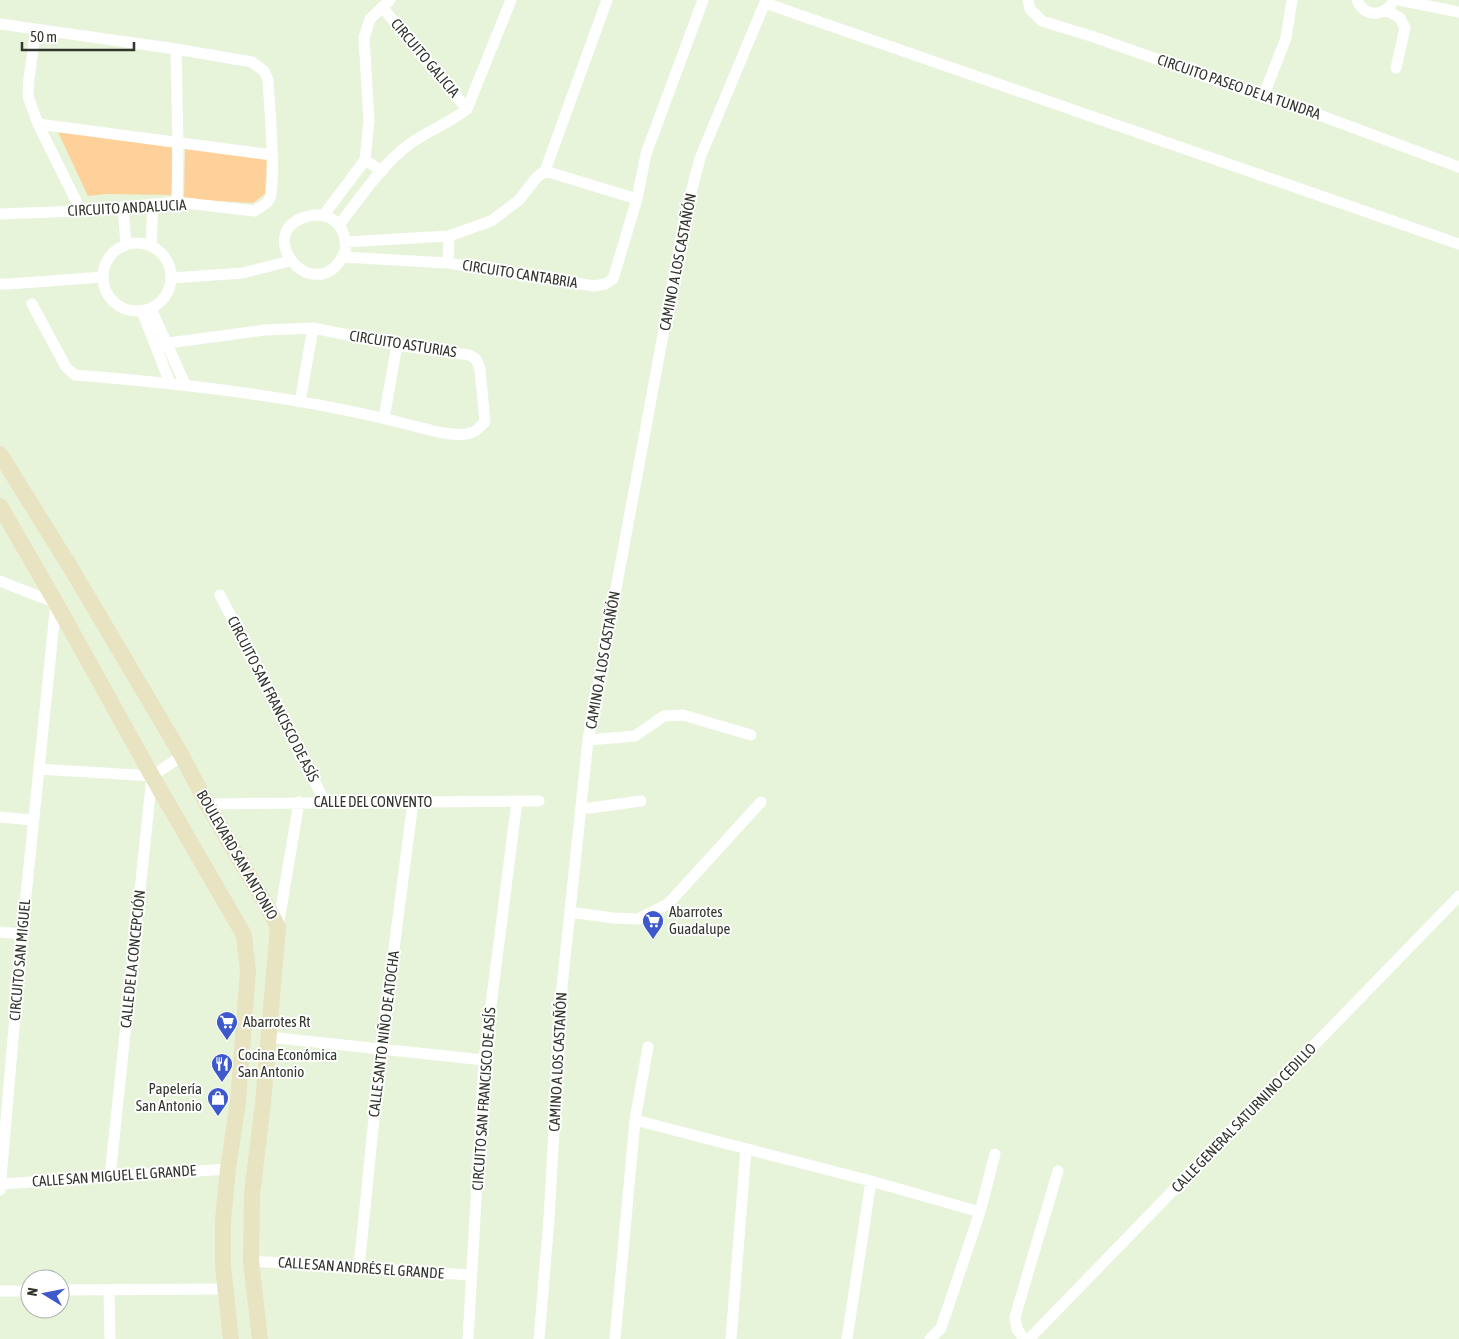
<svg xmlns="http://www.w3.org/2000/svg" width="1459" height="1339" font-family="'Asap Condensed',sans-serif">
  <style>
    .green { fill: #fed19b }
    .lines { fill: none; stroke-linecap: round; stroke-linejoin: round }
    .street { stroke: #fff; stroke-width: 11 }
    .secondary { stroke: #e8e3c1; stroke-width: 16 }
    .labels { text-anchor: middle; stroke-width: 4; stroke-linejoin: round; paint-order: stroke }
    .street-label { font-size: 15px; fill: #32362d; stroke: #fff }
    .poi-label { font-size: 15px; fill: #32362d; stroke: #fff; text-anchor: start }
  </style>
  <rect width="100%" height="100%" fill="#e7f4da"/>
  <path class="green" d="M58 132 172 143V195L107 194 88 196Z
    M185 142 267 158 265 194 253 203 184 199Z"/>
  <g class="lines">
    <path class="street" d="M1028 0 1030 9 1042 21 1094 37 1263 97 1306 110 1459 167
      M1357 0C1364 16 1380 17 1391 5
      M1399 0 1459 12
      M765 3 1459 244
      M382 7 467 109
      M1386 10 1400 18 1405 28 1396 68
      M0 24 176 49 252 62 264 71 268 80C269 101 277 185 269 200 266 205 259 208 254 211L177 202 81 211 0 214
      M36 29 29 78 28 96 38 124 81 211
      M176 49 178 142 177 202
      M1263 97 1286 38 1292 0
      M38 124 272 155
      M382 171 365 160 369 120 364 38 370 19 390 0
      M545 171 637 199
      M123 207 126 244
      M314 215C320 215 327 216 332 219 344 226 349 245 343 256 312 311 246 226 314 215Z
      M323 216 365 160
      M339 225C360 198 383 163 411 143 429 130 450 123 467 109L511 0
      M345 242 449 236 491 221 519 200 537 177 545 171 607 0
      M103 277a34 34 0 1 1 68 0a34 34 0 1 1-68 0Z
      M151 245 153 204
      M342 257 448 263 594 286 605 284 613 279 637 199 646 154 703 0
      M448 263 449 236
      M171 278 243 273 290 261
      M0 284H9L102 277
      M32 304 66 367 75 375C188 384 301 397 410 425 427 429 457 439 473 432 478 430 481 425 485 422L480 369 476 359 469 355 397 345 313 328 265 330 168 343 157 349
      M151 309 185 384
      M142 311 170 383
      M300 402 313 328
      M384 418 397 345
      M0 581 56 603 22 934 0 1190
      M220 595 325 802
      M588 740 635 736 664 716 683 715 751 735
      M39 769 152 776
      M207 804 539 801
      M581 808H590L641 801
      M0 817 34 820
      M570 912 613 918 638 919 668 904 761 802
      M278 927 299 802
      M0 932 22 934
      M268 1037 484 1060
      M635 1120 871 1181 980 1212
      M110 1177 152 776 182 756
      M1 1184 228 1169
      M251 1261 471 1275
      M359 1267 381 1049 413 802
      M60 1290 226 1289
      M109 1290 110 1339
      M0 1291H30
      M468 1339 484 1060 517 801
      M539 1339 549 1219 562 987 588 740 685 216 700 158 766 0
      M615 1339 635 1120 648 1047
      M731 1339 746 1149
      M847 1339 871 1181
      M930 1339 941 1328 980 1212 995 1154
      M1024 1339 1017 1329 1015 1317 1058 1171
      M1029 1339 1459 896"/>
    <path class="secondary" d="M0 454 72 570 182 756 207 804 268 908 278 927 263 1103 252 1194 251 1261 260 1339
      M0 506 56 603 152 776 244 935 248 972 238 1101 228 1169 223 1220V1266L231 1339"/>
  </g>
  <defs>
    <g id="supermarket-pin" transform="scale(1.125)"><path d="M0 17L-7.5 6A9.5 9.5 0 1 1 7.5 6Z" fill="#3d59cc" stroke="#fff"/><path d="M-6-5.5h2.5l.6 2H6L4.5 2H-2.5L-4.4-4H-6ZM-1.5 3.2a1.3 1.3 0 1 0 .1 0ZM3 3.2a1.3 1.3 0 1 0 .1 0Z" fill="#fff"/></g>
    <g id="restaurant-pin" transform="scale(1.125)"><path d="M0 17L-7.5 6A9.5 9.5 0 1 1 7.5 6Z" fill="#3d59cc" stroke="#fff"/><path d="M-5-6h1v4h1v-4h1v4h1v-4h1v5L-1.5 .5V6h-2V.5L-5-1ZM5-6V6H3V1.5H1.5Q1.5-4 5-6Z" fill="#fff"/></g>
    <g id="shop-pin" transform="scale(1.125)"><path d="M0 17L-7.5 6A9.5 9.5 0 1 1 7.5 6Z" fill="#3d59cc" stroke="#fff"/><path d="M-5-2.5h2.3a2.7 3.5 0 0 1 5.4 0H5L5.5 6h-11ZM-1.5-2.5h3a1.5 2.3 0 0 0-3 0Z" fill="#fff"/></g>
  </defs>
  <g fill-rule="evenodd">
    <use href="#supermarket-pin" x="653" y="921"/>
    <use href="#supermarket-pin" x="227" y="1022"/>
    <use href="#restaurant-pin" x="222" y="1064"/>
    <use href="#shop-pin" x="218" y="1098"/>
  </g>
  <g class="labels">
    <g class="street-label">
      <text transform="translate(425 58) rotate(50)" y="5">CIRCUITO GALICIA</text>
      <text transform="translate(1239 87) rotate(19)" y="5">CIRCUITO PASEO DE LA TUNDRA</text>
      <text transform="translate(127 208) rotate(-3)" y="5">CIRCUITO ANDALUCIA</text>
      <text transform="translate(678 262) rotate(-79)" y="5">CAMINO A LOS CASTAÑÓN</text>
      <text transform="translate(520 274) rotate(9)" y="5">CIRCUITO CANTABRIA</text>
      <text transform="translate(403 344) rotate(9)" y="5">CIRCUITO ASTURIAS</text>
      <text transform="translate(603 660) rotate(-80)" y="5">CAMINO A LOS CASTAÑÓN</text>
      <text transform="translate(273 699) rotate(63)" y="5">CIRCUITO SAN FRANCISCO DE ASÍS</text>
      <text x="373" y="807">CALLE DEL CONVENTO</text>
      <text transform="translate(237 855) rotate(60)" y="5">BOULEVARD SAN ANTONIO</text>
      <text transform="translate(133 959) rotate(-84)" y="5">CALLE DE LA CONCEPCIÓN</text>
      <text transform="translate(20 960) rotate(-85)" y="5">CIRCUITO SAN MIGUEL</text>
      <text transform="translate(384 1034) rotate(-83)" y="5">CALLE SANTO NIÑO DE ATOCHA</text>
      <text transform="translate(558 1062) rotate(-87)" y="5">CAMINO A LOS CASTAÑÓN</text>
      <text transform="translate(484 1099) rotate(-86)" y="5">CIRCUITO SAN FRANCISCO DE ASÍS</text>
      <text transform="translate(1244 1118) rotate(-46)" y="5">CALLE GENERAL SATURNINO CEDILLO</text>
      <text transform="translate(114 1176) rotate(-4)" y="5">CALLE SAN MIGUEL EL GRANDE</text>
      <text transform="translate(361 1268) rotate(4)" y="5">CALLE SAN ANDRÉS EL GRANDE</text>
    </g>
    <g class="poi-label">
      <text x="669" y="917">Abarrotes<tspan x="669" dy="17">Guadalupe</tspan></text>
      <text x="243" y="1027">Abarrotes Rt</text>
      <text x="238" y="1060">Cocina Económica<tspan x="238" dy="17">San Antonio</tspan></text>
      <text x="202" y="1094" text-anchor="end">Papelería<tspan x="202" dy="17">San Antonio</tspan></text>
    </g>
  </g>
  <g transform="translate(45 1294) rotate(280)"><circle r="24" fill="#ffffff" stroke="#adafab"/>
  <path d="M0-4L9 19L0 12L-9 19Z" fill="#3d59cc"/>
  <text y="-8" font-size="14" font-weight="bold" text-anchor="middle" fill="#32362d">N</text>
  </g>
  <path d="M22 42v8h112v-8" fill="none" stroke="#32362d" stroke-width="2.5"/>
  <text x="30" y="42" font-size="15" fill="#32362d" stroke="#ffffff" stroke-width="4" paint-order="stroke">50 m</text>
</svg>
